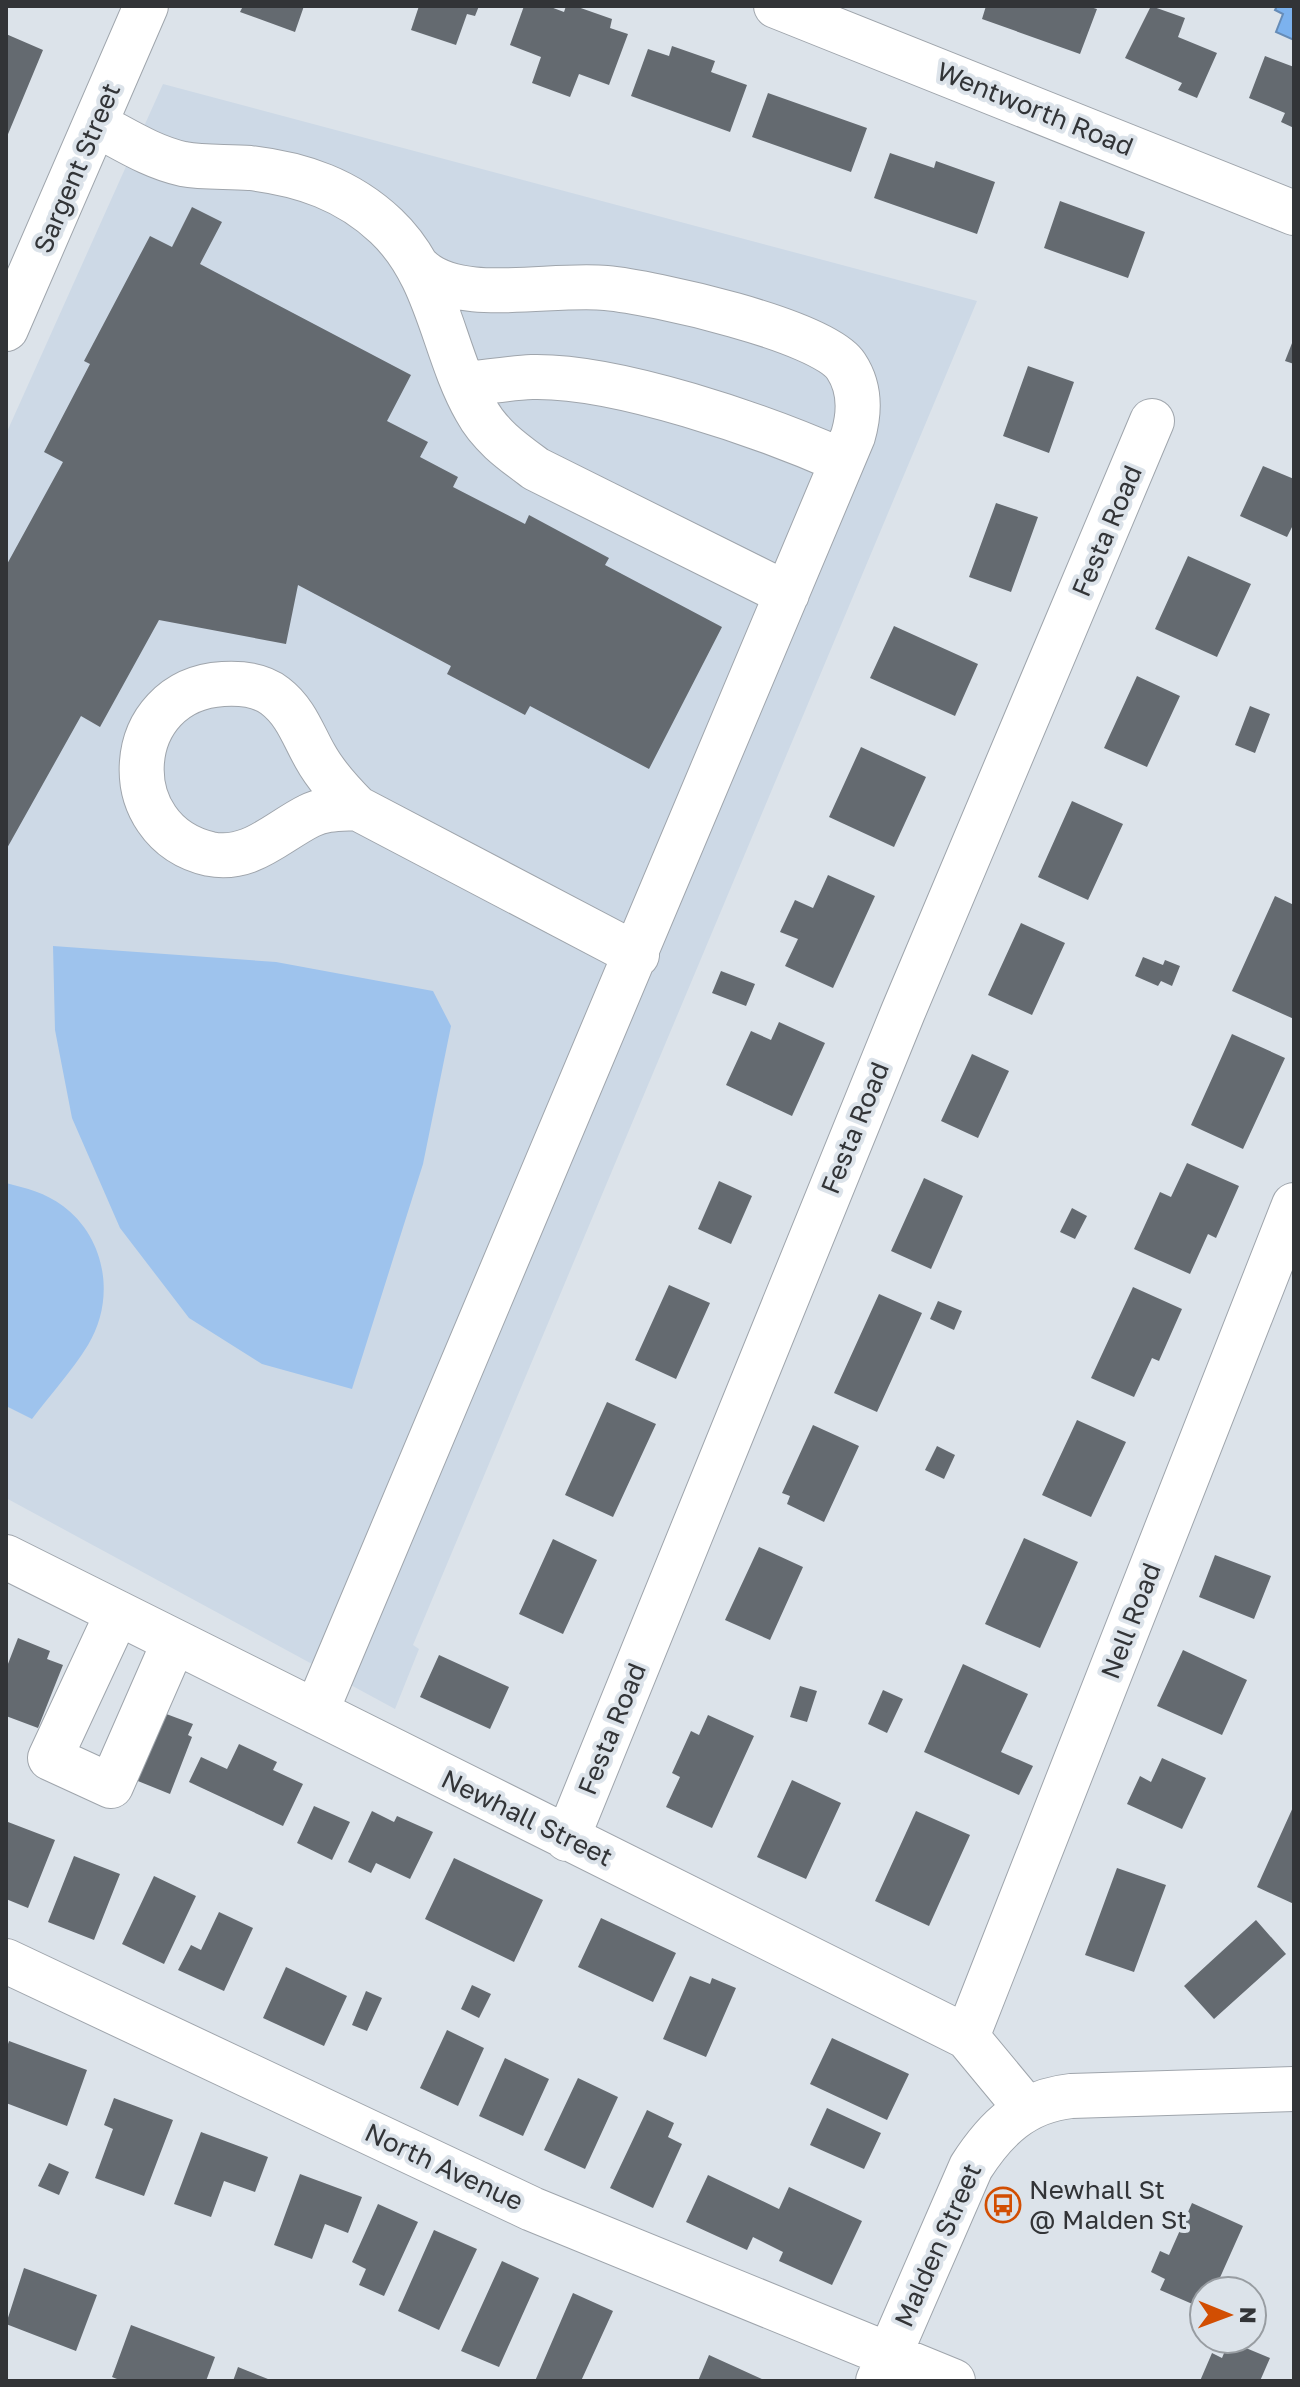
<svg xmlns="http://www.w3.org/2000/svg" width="1300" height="2387" font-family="'Golos Text',sans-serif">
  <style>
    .built { fill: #cdd9e6 }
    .green { fill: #9ec3ed }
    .water { fill: #7cb2ee; stroke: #668cb7; stroke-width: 2 }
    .building { fill: #646a70 }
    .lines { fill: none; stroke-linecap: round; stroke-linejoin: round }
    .minor-casing { stroke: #9fa5ac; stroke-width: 46 }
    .minor { stroke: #fff; stroke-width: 44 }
    .labels { text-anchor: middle; stroke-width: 8; stroke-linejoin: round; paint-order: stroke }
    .street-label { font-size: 26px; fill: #323437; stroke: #dce3ea }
    .poi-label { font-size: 26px; fill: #323437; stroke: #dce3ea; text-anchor: start }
  </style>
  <rect width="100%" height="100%" fill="#dce3ea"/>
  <path class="built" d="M163 84 977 301 413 1645 419 1649 395 1709 6 1498V434Z"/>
  <path class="green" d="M53 946 276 962 433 991 451 1026 423 1164 352 1389 262 1364 189 1318 120 1228 72 1118 55 1030Z
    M6 1183C26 1188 46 1193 63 1206 106 1238 116 1299 88 1345 72 1371 50 1395 32 1419L6 1406Z"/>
  <path class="water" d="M1277 6H1294V40L1276 32 1283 14 1275 10Z"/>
  <path class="building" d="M243 6H304L295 32 240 12Z
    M419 6H479L475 16 467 14 456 45 411 30Z
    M524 6H548L564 12 566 6H575L612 19 610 28 628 34 609 85 579 74 570 97 532 83 541 57 510 45Z
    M986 6H1087L1097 9 1080 54 982 19Z
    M1151 6 1185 18 1178 37 1217 53 1197 98 1178 90 1182 83 1125 58Z
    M6 34 43 50 6 139Z
    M672 46 715 61 711 72 747 85 730 132 631 96 648 49 669 56Z
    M1265 56 1294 67V128L1281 122 1285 113 1249 98Z
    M768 93 867 128 851 172 752 137Z
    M890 153 934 168 936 161 995 182 977 234 874 198Z
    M1060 201 1145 232 1128 278 1044 248Z
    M192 207 222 222 200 264 411 375 387 421 428 442 420 457 458 477 453 487 525 524 529 515 609 558 605 565 722 627 649 769 530 706 525 715 447 674 451 666 298 585 286 644 159 620 100 727 81 716 6 850V566L63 462 44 452 90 364 84 361 150 236 172 247Z
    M1294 338V364L1285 361Z
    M1028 366 1074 382 1049 453 1003 436Z
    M1263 466 1294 479V523L1287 537 1240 516Z
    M996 503 1038 517 1011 592 969 577Z
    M1188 556 1251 584 1217 657 1155 629Z
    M894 626 978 664 955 716 870 678Z
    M1137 676 1180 696 1147 767 1104 748Z
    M1250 706 1270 714 1255 753 1235 745Z
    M861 747 926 777 894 847 829 817Z
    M1072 801 1123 824 1088 900 1038 877Z
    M828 875 875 896 833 988 785 966 798 939 780 932 795 900 813 908Z
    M1275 896 1294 905V1019L1232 991Z
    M1021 923 1065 943 1032 1015 988 995Z
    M1143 957 1163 965 1165 960 1180 966 1172 986 1161 981 1158 986 1135 976Z
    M721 971 755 984 746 1006 712 993Z
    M779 1022 825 1043 792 1116 726 1085 751 1031 771 1040Z
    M1232 1034 1285 1058 1243 1149 1191 1125Z
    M972 1054 1009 1071 978 1138 941 1121Z
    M1187 1163 1239 1186 1216 1238 1208 1234 1190 1274 1134 1249 1160 1192 1171 1197Z
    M924 1178 963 1196 931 1269 891 1251Z
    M719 1181 752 1196 731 1244 698 1229Z
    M1072 1208 1087 1216 1075 1239 1060 1232Z
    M669 1285 710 1303 676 1379 635 1360Z
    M1133 1287 1182 1309 1159 1361 1152 1358 1134 1397 1091 1378Z
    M879 1294 922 1313 877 1412 834 1393Z
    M938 1301 962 1311 954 1330 930 1319Z
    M607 1402 656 1424 613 1517 565 1495Z
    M1077 1420 1126 1442 1091 1517 1042 1495Z
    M813 1425 859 1446 824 1522 787 1504 790 1496 782 1493Z
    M937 1446 955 1455 944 1479 925 1470Z
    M1024 1538 1078 1562 1040 1648 985 1624Z
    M553 1539 597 1560 563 1634 519 1614Z
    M759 1547 803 1567 770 1640 725 1620Z
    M1215 1555 1271 1576 1254 1619 1199 1597Z
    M18 1638 50 1651 47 1659 63 1665 38 1728 6 1716V1669Z
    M1183 1650 1247 1680 1222 1735 1157 1706Z
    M439 1655 509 1687 490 1729 420 1697Z
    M963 1664 1028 1694 1001 1752 1033 1766 1019 1795 924 1752Z
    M800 1686 817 1691 807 1722 790 1717Z
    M883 1690 903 1699 887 1733 868 1724Z
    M161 1712 193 1724 188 1735 192 1737 170 1794 123 1775Z
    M708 1715 754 1736 712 1828 666 1807 680 1777 672 1773 691 1731 699 1735Z
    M239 1744 277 1762 273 1770 303 1784 283 1826 189 1782 201 1757 227 1769Z
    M1162 1758 1206 1778 1182 1829 1127 1804 1140 1776 1151 1782Z
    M792 1780 841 1803 806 1879 757 1857Z
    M1294 1805V1904L1257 1887Z
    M314 1806 350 1822 332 1860 297 1843Z
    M372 1811 394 1822 397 1816 433 1832 410 1879 376 1863 371 1873 348 1862Z
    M916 1811 970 1835 929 1926 875 1901Z
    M8 1822 55 1840 28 1908 6 1899Z
    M74 1856 120 1874 94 1940 48 1922Z
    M454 1858 543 1900 514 1962 425 1919Z
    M1117 1868 1166 1885 1134 1972 1085 1955Z
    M154 1876 196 1896 164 1964 122 1944Z
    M219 1912 253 1928 224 1991 178 1970 191 1945 201 1950Z
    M601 1918 676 1953 653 2002 578 1967Z
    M1256 1920 1286 1954 1214 2019 1184 1986Z
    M286 1967 347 1996 324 2046 263 2018Z
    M690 1976 710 1984 712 1978 736 1988 706 2057 663 2039Z
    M472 1985 491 1994 479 2018 461 2009Z
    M366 1991 382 1998 367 2031 352 2025Z
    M447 2030 484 2048 458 2106 420 2088Z
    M832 2038 909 2074 887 2120 810 2084Z
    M9 2041 87 2070 67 2126 6 2103V2050Z
    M505 2058 549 2079 523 2136 479 2116Z
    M578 2078 618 2097 585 2169 544 2150Z
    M114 2098 173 2120 144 2196 95 2178 113 2129 104 2125Z
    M827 2108 881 2133 864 2169 810 2145Z
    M647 2110 674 2123 668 2137 682 2144 653 2208 610 2188Z
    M201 2132 268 2157 255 2192 224 2181 211 2217 174 2204Z
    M49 2163 69 2172 59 2195 38 2186Z
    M300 2174 362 2197 348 2233 325 2224 312 2259 274 2245Z
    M708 2175 779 2209 789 2187 862 2221 832 2285 779 2261 783 2252 753 2237 747 2250 686 2222Z
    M1192 2203 1243 2226 1214 2291H1204V2309L1160 2290 1165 2279 1151 2272 1160 2251 1169 2255Z
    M378 2204 418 2222 384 2296 359 2285 366 2269 352 2262Z
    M434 2230 477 2249 439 2330 398 2311Z
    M502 2261 539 2278 499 2367 461 2351Z
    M24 2268 97 2295 76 2351 6 2324Z
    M573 2293 613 2311 581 2381H535Z
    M131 2325 215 2357 206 2381H122L112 2377Z
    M1229 2341 1270 2358 1260 2381H1200L1212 2353 1222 2358Z
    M709 2355 766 2381H698Z
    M238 2367 273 2381H233Z"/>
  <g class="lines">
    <g class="minor-casing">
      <path id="minor" d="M776 6 1294 213
        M95 124C124 139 151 157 183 164 205 168 228 166 250 168 302 174 348 190 386 226 439 276 442 350 476 410 490 436 513 452 536 469L787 594
        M6 329 146 6
        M465 384C487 382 509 378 532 377 617 375 763 426 842 461
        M357 808C340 809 324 808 309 816 277 832 250 862 210 854 113 832 121 690 223 684 240 683 261 685 275 696 296 712 303 735 315 756 326 776 341 792 357 808L637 955
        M6 1557 967 2037 1025 2107
        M117 1614 50 1758 111 1786 174 1642
        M316 1712 853 436C860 412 860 387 846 366 823 330 651 292 606 288 552 282 458 307 419 268
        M567 1839 903 1012 1152 421
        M6 1961 532 2209 953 2381
        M967 2037 1294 1205
        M878 2381 971 2167C996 2128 1024 2101 1071 2096L1294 2089"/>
    </g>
    <use href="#minor" class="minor"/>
  </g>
  <defs>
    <g id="bus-ring" transform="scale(1.8)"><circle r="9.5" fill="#dce3ea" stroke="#d24e02" stroke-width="1.5"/><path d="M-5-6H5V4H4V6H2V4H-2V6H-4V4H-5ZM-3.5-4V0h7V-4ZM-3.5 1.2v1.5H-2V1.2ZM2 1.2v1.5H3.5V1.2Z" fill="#d24e02"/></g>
  </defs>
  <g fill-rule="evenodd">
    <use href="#bus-ring" x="1003" y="2205"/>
  </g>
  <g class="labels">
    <g class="street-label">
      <text transform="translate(1035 109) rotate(22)" y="9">Wentworth Road</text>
      <text transform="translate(77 168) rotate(-67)" y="9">Sargent Street</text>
      <text transform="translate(1107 531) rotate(-67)" y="9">Festa Road</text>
      <text transform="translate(855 1128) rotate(-68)" y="9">Festa Road</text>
      <text transform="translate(1131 1621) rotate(-69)" y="9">Nell Road</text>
      <text transform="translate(612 1729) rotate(-68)" y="9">Festa Road</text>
      <text transform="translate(527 1818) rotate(26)" y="9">Newhall Street</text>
      <text transform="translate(444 2167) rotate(25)" y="9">North Avenue</text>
      <text transform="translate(938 2245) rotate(-66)" y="9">Malden Street</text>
    </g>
    <g class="poi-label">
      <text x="1029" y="2199">Newhall St<tspan x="1029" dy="30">@ Malden St</tspan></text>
    </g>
  </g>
  <rect width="1300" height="2387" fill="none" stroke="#323437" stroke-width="16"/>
  <g transform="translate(1228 2315) rotate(91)"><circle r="38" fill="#dce3ea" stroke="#989da2" stroke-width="2"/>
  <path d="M0-6L14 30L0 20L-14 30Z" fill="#d24e02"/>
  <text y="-12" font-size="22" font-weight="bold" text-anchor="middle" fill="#323437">N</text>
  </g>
</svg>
